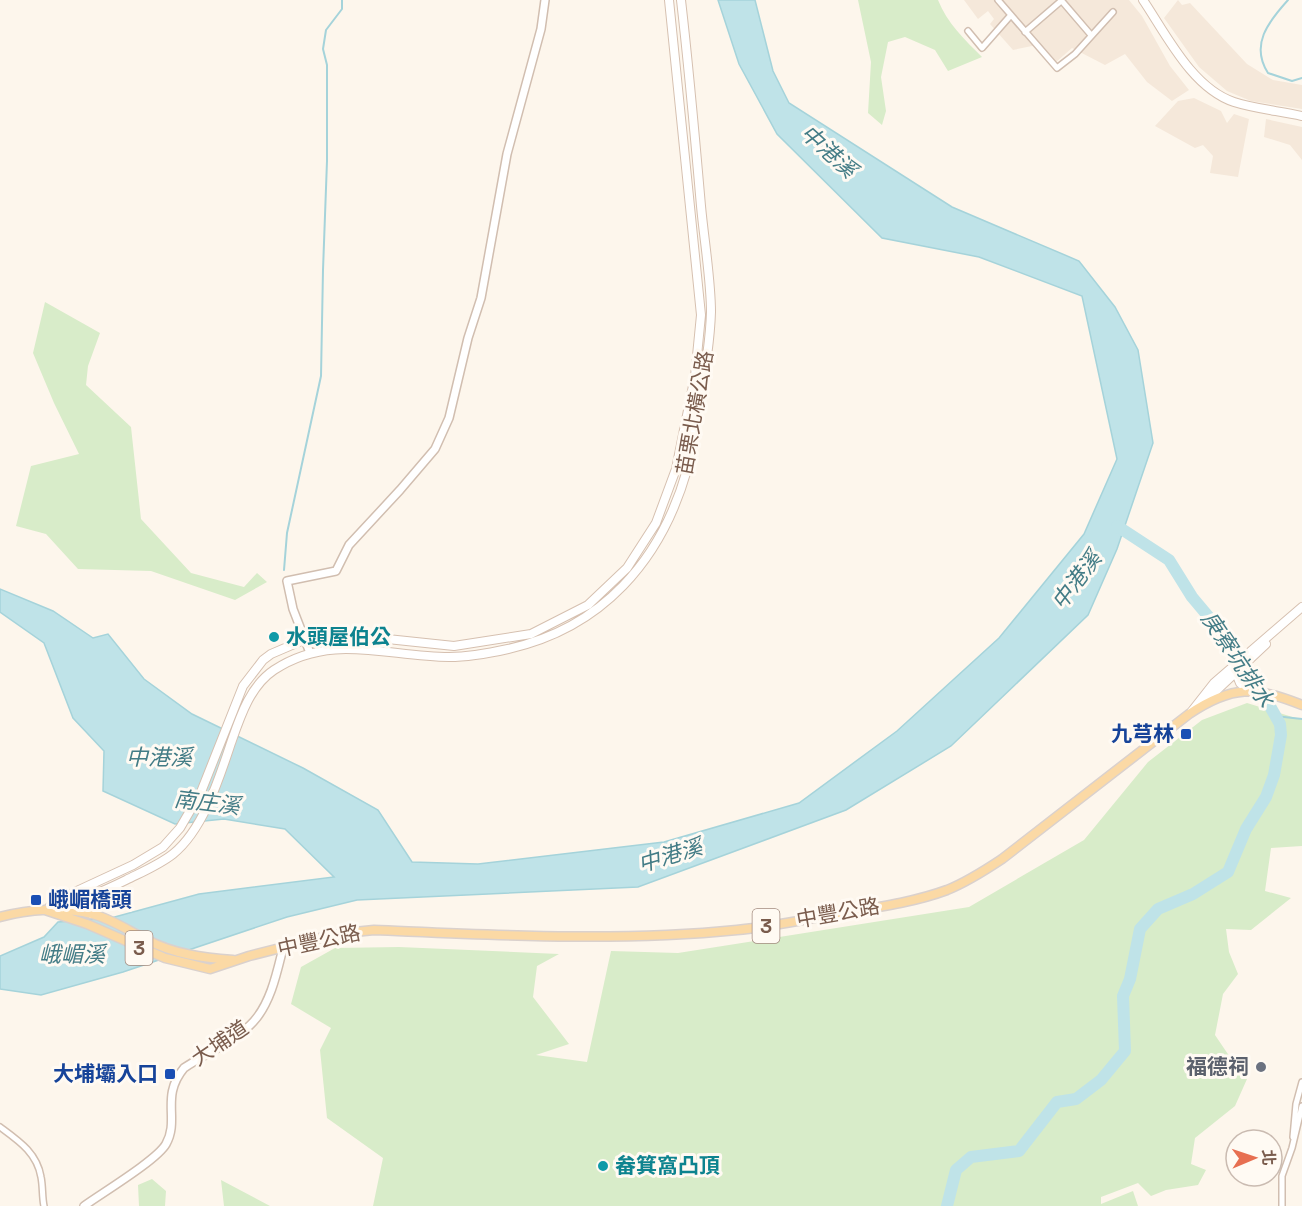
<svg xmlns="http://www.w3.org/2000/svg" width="1302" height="1206" font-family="'Space Grotesk','Noto Sans TC',sans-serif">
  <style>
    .residential { fill: #f5e8da }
    .green { fill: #d8ecc9 }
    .water { fill: #bfe3e8; stroke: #a5d3da; stroke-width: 1.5 }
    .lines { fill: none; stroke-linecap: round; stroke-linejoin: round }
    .stream { stroke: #a5d3da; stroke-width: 2 }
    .river { stroke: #bfe3e8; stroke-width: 12 }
    .minor-casing { stroke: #d1beb0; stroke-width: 8 }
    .tertiary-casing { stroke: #d1beb0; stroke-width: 10 }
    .secondary-casing { stroke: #d6c0b0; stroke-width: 10 }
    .primary-casing { stroke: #dad1cd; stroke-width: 11 }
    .minor { stroke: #fff; stroke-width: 5 }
    .tertiary { stroke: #fff; stroke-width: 7 }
    .secondary { stroke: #fff; stroke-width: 8 }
    .primary { stroke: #fbd9a5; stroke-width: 8 }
    .culture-dot { fill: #0f9aa8; stroke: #fffaf3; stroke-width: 2 }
    .transit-dot { fill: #1a4fb4; stroke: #fffaf3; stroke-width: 2 }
    .worship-dot { fill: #6b7280; stroke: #fffaf3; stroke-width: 2 }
    .labels { text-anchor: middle; stroke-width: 6; stroke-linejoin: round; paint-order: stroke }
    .shield { fill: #fffaf3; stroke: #a28b7f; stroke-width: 1.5 }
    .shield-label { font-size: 20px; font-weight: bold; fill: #7a5c4d }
    .street-label { font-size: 21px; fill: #7a5c4d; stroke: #fffaf3 }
    .culture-label { font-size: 21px; font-weight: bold; fill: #0d838f; stroke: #fffaf3; text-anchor: start }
    .transit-label { font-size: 21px; font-weight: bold; fill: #164399; stroke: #fffaf3; text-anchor: end }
    .worship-label { font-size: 21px; font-weight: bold; fill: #5b616d; stroke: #fffaf3; text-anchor: end }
    .water-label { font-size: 22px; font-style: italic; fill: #437c86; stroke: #fffaf3 }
  </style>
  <rect width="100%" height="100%" fill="#fdf6ec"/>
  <path class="residential" d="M964 0H1129L1142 16 1170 66 1189 90 1172 101 1147 82 1125 54 1105 65 1072 48 1055 63 1037 41 1032 46 1013 50 990 24 994 19 988 11 978 19Z
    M1178 0 1182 5 1190 3 1247 64 1273 80 1302 85V109L1251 101 1227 91 1199 67 1164 18Z
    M1194 98 1221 111 1227 123 1234 114 1249 119 1238 177 1210 173 1213 156 1203 145 1195 148 1155 126 1178 101Z
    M1266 119 1302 127V160L1290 145 1264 137Z"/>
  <path class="green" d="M858 0H938C947 23 965 40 982 57L948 71 935 50 905 37 888 42 881 77 886 111 882 125 868 113 871 62Z
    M45 302 100 333 88 366 86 385 131 427 141 519 191 573 244 587 257 573 267 582 235 600 151 571 78 569 46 534 16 526 31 466 79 454 54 403 33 353Z
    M1247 703 1302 720V846L1271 848 1265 891 1291 898 1251 930 1226 929 1229 952 1238 974 1223 994 1215 1035 1236 1066 1247 1079 1235 1106 1195 1138 1191 1164 1206 1170 1198 1185 1166 1190 1151 1196 1138 1183 1101 1197V1204L1133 1191 1138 1206H373L383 1158 327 1118 320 1050 331 1028 291 1004 301 967 335 948 399 947 559 954 537 966 533 997 569 1044 536 1055 587 1062 611 951 678 953 969 907 1084 840 1148 762 1202 720Z
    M152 1179 166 1191 165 1206H139L138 1185Z
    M221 1180 270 1206H224Z"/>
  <path class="water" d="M718 0H755L773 71 789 103 952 207 1079 261 1115 307 1138 350 1153 443 1117 549 1088 615 951 746 846 810 638 887 357 900 287 917 123 972 41 995 0 989V956L44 937 58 922 111 918 199 894 334 877 285 829 224 819 175 824 103 791 104 751 73 718 44 643 0 612V589L53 611 93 638 108 634 144 679 192 714 303 768 378 810 412 862 478 864 664 842 799 803 897 731 999 638 1084 534 1117 459 1082 296 979 257 882 238 777 134 739 64Z"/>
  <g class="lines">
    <path class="stream" d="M1288 0C1268 22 1250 45 1268 73L1292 81 1302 78
      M284 570 287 533 321 376 323 270 327 161V65L323 49 326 30 342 9V0
      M1275 716 1302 719"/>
    <path class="river" d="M947 1206 956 1170 971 1157 1019 1151 1057 1102 1076 1099 1101 1080 1125 1051 1123 996 1130 979 1140 929 1158 909 1193 894 1228 872 1246 829 1266 797 1274 775 1281 735 1280 724 1254 678 1229 641 1192 597 1169 560 1117 526"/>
    <g class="minor-casing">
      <path id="minor" d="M998 0 1057 68 1075 54 1113 12
        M1061 0 1091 35
        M968 31 982 48 1011 15
        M1025 32 1061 1
        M0 1127C19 1141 37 1153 41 1177 43 1187 42 1197 44 1206
        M1293 1137 1296 1104 1302 1082
        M1282 1206V1176L1292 1148 1302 1106"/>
    </g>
    <g class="tertiary-casing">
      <path id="tertiary" d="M310 653 293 609 287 581 336 571 349 545 400 490 435 449 449 418 468 338 481 298 507 154 541 29 545 0
        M84 1206C102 1193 157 1160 166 1144 180 1119 160 1097 184 1068 206 1053 236 1041 254 1021 271 1002 277 972 283 948"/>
    </g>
    <g class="secondary-casing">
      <path id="secondary" d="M1143 0C1166 34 1192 88 1234 102 1256 109 1280 111 1302 116
        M1236 673 1240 683 1249 690
        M1203 703 1266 644
        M1192 711 1214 683 1302 607
        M50 906 64 897 133 865 163 847 180 828 201 792 243 686 263 660 271 654 306 639 340 634 454 646 531 634 588 605 627 568 656 523 676 469 695 376 701 315 669 0
        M51 908C78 902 102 892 126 880 142 872 159 865 173 854 203 830 219 779 231 743 240 717 250 686 274 670 331 632 388 657 449 657 469 657 490 653 508 649 602 628 661 561 687 470 693 451 694 431 698 411 704 379 710 345 711 312 711 280 704 239 701 206 695 137 689 69 681 0
        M92 914 93 900 99 894"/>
    </g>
    <g class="primary-casing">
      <path id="primary" d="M45 910 87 924 165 958 210 969 249 956 320 938 345 933 374 930C495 935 617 942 737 930 770 927 803 920 836 914 872 908 912 903 947 890 967 882 984 871 1002 859L1189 714C1232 685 1256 686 1302 705
        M0 917C29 909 63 907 92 914 112 919 129 931 147 940 174 954 203 958 233 960"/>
    </g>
    <use href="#minor" class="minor"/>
    <use href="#tertiary" class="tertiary"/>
    <use href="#secondary" class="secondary"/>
    <use href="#primary" class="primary"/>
  </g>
  <g class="culture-dot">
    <circle cx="274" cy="637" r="6"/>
    <circle cx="603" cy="1166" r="6"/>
  </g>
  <g class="transit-dot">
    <rect x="1180" y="728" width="12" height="12" rx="3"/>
    <rect x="30" y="894" width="12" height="12" rx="3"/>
    <rect x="164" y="1068" width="12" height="12" rx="3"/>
  </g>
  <circle class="worship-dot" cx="1261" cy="1067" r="6"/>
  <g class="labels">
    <g class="shield">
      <rect x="752.5" y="909" width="27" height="34" rx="4.5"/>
      <rect x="125.5" y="931" width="27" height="34" rx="4.5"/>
    </g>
    <g class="shield-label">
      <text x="766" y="933">3</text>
      <text x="139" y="955">3</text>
    </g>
    <g class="street-label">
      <text transform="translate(695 413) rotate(-80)" y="7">苗栗北橫公路</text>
      <text transform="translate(838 913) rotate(-10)" y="7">中豐公路</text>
      <text transform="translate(319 941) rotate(-12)" y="7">中豐公路</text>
      <text transform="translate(220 1043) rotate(-34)" y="7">大埔道</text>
    </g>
    <g class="culture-label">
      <text x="286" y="644">水頭屋伯公</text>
      <text x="615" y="1173">畚箕窩凸頂</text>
    </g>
    <g class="transit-label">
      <text x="1174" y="741">九芎林</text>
      <text x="48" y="907" text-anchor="start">峨嵋橋頭</text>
      <text x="158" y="1081">大埔壩入口</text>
    </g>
    <g class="worship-label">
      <text x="1249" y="1074">福德祠</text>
    </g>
    <g class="water-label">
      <text transform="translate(829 151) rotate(42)" y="8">中港溪</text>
      <text transform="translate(1076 580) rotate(-53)" y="8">中港溪</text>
      <text transform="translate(1238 659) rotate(56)" y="8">庚寮坑排水</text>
      <text x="159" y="765">中港溪</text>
      <text transform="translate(207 802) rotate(7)" y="8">南庄溪</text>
      <text transform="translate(670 855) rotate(-17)" y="8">中港溪</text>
      <text x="72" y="962">峨嵋溪</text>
    </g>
  </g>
  <g transform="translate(1254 1158) rotate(88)"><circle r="28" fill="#fffaf3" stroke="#cabbb1" stroke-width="1.5"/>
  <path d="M0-4.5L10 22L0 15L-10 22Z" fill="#e76f51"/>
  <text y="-9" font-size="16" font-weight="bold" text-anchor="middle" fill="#7a5c4d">北</text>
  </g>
</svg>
